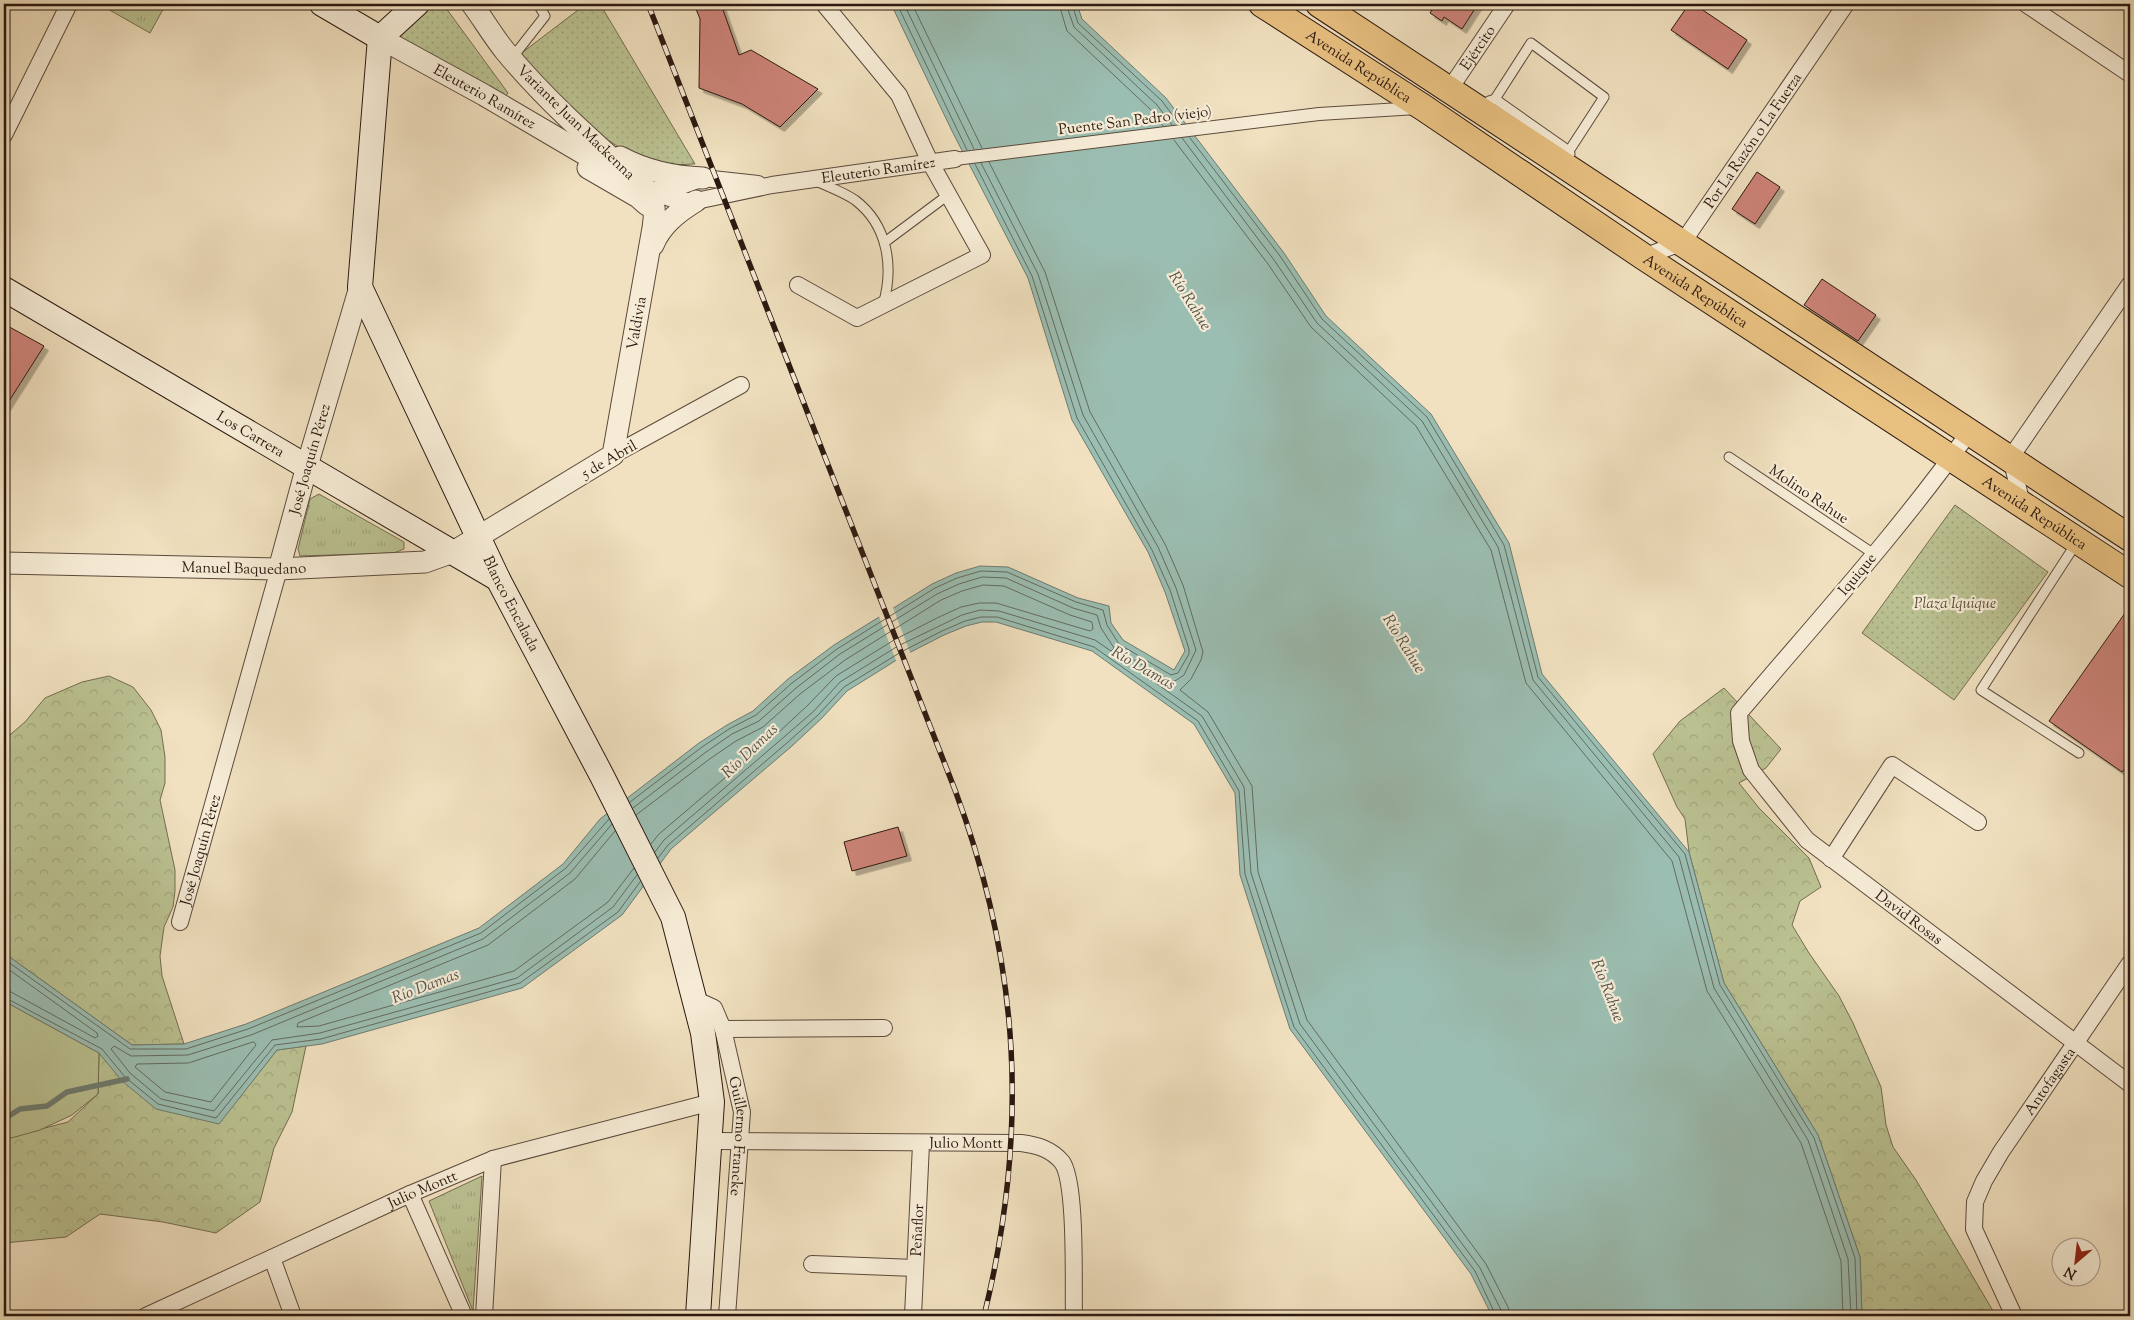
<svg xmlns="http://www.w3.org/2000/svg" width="2134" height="1320" font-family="'Sorts Mill Goudy',serif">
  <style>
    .grass { fill: url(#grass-tufts); stroke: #736d51 }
    .forest { fill: url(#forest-crowns); stroke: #736d51 }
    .park { fill: url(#park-dots); stroke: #736d51 }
    .garden { fill: #bbc292; stroke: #736d51 }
    .water { fill: #9bbeb2; stroke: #6e7c71 }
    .pier { fill: #f1e1c0 }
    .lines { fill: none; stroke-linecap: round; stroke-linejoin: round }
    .shore { stroke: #636b61; stroke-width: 1 }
    .stream { stroke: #6e7c71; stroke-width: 5.5 }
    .building { fill: #ce847a; stroke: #2b1810; filter: url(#shadow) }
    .service-casing { stroke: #5c4a3c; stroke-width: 11 }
    .pedestrian-casing { stroke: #5c4a3c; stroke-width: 14 }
    .minor-casing { stroke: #5c4a3c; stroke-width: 18 }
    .tertiary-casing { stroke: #5c4a3c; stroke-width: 23 }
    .secondary-casing { stroke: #2b1810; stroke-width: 26 }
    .primary-casing { stroke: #2b1810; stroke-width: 28 }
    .service { stroke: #f6ecd6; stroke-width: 9 }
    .pedestrian { stroke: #f6ecd6; stroke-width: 12 }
    .minor { stroke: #f6ecd6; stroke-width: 16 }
    .tertiary { stroke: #f6ecd6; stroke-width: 21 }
    .secondary { stroke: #f6ecd6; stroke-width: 24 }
    .primary { stroke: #e8c080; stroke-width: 26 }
    .rail-casing { stroke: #2b1810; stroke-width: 5.5 }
    .rail { stroke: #f6ecd6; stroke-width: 4; stroke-dasharray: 11; stroke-linecap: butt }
    .labels { text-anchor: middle; stroke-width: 4.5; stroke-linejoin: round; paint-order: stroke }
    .street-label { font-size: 15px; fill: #2b1810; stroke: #f6ecd6 }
    .park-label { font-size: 15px; font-style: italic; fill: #564b37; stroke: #f6ecd6 }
    .water-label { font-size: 16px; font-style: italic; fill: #525249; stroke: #f6ecd6 }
  </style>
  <defs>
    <pattern id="grass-tufts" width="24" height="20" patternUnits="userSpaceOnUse" patternTransform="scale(1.25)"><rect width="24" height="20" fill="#bbc292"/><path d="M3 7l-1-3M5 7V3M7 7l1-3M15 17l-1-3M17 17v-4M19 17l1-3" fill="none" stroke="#a1a67d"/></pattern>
    <pattern id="forest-crowns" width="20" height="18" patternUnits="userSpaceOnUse" patternTransform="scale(1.25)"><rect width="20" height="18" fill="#bbc292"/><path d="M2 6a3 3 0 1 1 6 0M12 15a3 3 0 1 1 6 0" fill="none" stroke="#a1a67d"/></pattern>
    <pattern id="park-dots" width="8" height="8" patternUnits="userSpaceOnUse" patternTransform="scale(1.25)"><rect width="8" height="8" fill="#bbc292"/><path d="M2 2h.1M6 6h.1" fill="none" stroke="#a1a67d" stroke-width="1.8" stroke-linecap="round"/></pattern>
    <filter id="shadow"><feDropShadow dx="4.5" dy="4.5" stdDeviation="0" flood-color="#0004"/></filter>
  </defs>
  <rect width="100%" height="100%" fill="#f1e1c0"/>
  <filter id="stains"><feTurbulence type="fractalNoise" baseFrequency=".004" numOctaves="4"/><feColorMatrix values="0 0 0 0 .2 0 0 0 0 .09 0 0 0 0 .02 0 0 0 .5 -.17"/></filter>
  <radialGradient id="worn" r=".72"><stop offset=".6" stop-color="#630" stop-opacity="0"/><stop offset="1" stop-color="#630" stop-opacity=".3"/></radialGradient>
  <path class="grass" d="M99 4H166L150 33Z
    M319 494 404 542V549L394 553 300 556 298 549 310 499Z
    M482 1176 473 1311 429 1201Z"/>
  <path class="forest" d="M109 676 133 687 151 710 161 730 165 757V783L160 800 175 870V891L173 907 164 927 160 956 162 976 184 1044 132 1045 4 953V740L25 722 45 698 82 682Z
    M1724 688 1781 749 1766 768 1739 783 1759 808 1809 858 1821 887 1800 901 1792 925 1809 953 1839 996 1853 1023 1881 1087 1886 1125 1893 1147 1916 1180 1996 1316H1862L1860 1257 1818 1135 1724 983 1689 852 1685 819 1677 807 1653 754 1680 721Z
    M306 1046 292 1112 274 1148 260 1202 216 1233 163 1222 100 1214 66 1237 4 1243V1136L26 1133 68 1122 98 1094 99 1053 219 1123 277 1050Z"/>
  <path class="park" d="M421 4H443L508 93 502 101 393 38Z
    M586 4H600L695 164 669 165 625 151 603 137 563 106 519 55Z
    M1955 505 2048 572 1954 700 1862 633Z"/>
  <path class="garden" d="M4 1001 99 1053 98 1094 72 1115 40 1130 4 1140Z"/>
  <path class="water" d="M891 4H1077L1082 19 1166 98 1284 253 1326 316 1431 414 1509 543 1542 674 1689 852 1724 983 1818 1135 1860 1257 1862 1316H1492L1471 1274 1290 1029 1240 875 1235 793 1194 724 1092 651 996 622H982L966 626 944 635 903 656 847 691 822 718 792 746 671 849 622 915 522 988 322 1044 277 1050 219 1124 156 1109 122 1081 99 1053 4 1001V953L132 1045 184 1044 246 1024 479 928 563 864 600 819 699 743 727 725 753 711 788 679 834 645 932 584 956 573 980 566 1008 567 1078 598 1109 606 1111 623 1123 640 1174 670 1185 651 1165 592 1148 552 1072 420 1028 278 953 133Z"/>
  <path class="pier" d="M892 605 911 655 897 663 878 614Z"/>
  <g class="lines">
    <path class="shore" d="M897 4 967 150
      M904 4 974 149
      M912 4 982 148
      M1059 4 1067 31 1151 110 1163 126
      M1066 4 1074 27 1157 105 1172 125
      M1072 4 1078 23 1162 101 1179 124
      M1182 138 1274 260 1317 323 1422 421 1498 547 1533 680 1679 857 1714 988 1808 1140 1848 1259 1851 1316
      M1190 138 1280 256 1322 319 1427 417 1504 545 1538 677 1685 854 1720 985 1814 1138 1855 1258 1857 1316
      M1174 140 1268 264 1311 327 1416 426 1491 550 1526 683 1672 861 1707 991 1801 1143 1841 1261 1843 1316
      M989 162 1045 272 1090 412 1165 544 1183 585 1203 652 1201 660 1191 679 1180 690 1208 712 1252 786 1258 872 1307 1020 1486 1264 1508 1307 1510 1316
      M981 163 1038 274 1083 415 1158 547 1176 588 1196 650 1184 675 1175 681 1168 680 1122 653H1119L1118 656 1202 716 1244 787 1251 873 1300 1024 1480 1268 1501 1310 1502 1316
      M630 802 702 747 729 729 756 715 792 683 837 649 935 588 957 578 981 571 1007 572 1076 602 1103 610 1107 625 1119 644 1171 675 1178 673 1189 654V649L1170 590 1152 550 1077 418 1032 276 975 164
      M633 808 706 752 732 734 759 721 796 688 840 654 937 594 959 584 982 577 1006 578 1073 608 1097 615 1101 628 1114 648 1111 651 1095 640 999 611 980 610 962 615 898 646 840 682 814 711 784 737 664 840 655 852
      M636 815 711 758 736 741 763 727 800 694 845 660 941 600 962 591 983 585 1004 586 1070 615 1092 622 1093 629 1090 631 996 603H979L961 607 937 618 894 640 836 676 808 705 779 732 659 834 651 844
      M612 824 570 873 483 939 251 1035 188 1055 131 1056 114 1046 111 1049 130 1073 161 1099 214 1111 272 1040 320 1033 517 978 613 907 637 875
      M615 831 575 879 488 945 298 1023 297 1027 319 1026 514 971 608 902 634 868
      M658 858 668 845 788 742 818 715 844 687 901 652 942 631 965 621 981 617H997L1094 647 1198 721 1239 791 1245 874 1294 1027 1475 1271 1496 1316
      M4 959 130 1049H186L248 1029 481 933 566 868 609 819
      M4 966 97 1033 98 1036 95 1038 11 992 4 991
      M4 997 102 1049 125 1077 158 1104 216 1118 275 1045 321 1039 520 983 618 912 640 882
      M254 1042 256 1045 211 1102 165 1092 135 1067 137 1064 188 1063Z"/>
    <path class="stream" d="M4 1119 20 1109 47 1106 67 1092 127 1079"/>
  </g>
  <path class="building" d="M694 4H721L739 55 751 50 818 89 780 127 742 104 699 88 700 19Z
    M1423 4H1478L1462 29 1444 17 1442 21 1430 13 1432 10Z
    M1689 4H1694L1747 40 1728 69 1671 30Z
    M1757 172 1780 187 1755 224 1732 209Z
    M1822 279 1876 315 1858 341 1804 305Z
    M4 324 44 346 4 409Z
    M2130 606V761L2122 772 2049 721Z
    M898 827 907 856 852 871 844 842Z"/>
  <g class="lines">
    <g class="service-casing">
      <path id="service" d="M512 58 545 16 538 4
        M1495 99 1531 43 1604 97 1569 151
        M1489 101 1495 99 1569 151 1570 154
        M816 181C829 187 843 192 855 200 888 225 894 267 883 305
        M885 242 948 195
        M1729 457 1874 554
        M2077 542 1981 690 2079 753"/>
    </g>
    <g class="pedestrian-casing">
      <path id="pedestrian" d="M955 159 1319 114 1417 108"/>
    </g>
    <g class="minor-casing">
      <g id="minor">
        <path d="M2026 4 2130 74"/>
        <path id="s1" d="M1449 90 1507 4"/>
        <path d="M4 135 69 4"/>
        <path id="s2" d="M647 190 678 201H696L772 185 955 159"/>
        <path d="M652 190 676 188 703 178 758 184"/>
        <path id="s3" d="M1644 257 1683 242 1846 4"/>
        <path d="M798 285 857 318 982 255 930 162 899 95 824 4"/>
        <path id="s4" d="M1970 431C1900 530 1817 621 1739 713L1741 741 1751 770 1807 840 2130 1084"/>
        <path d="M613 455 741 385"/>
        <path d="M2022 505 2011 457 2130 284"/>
        <path d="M1831 859 1892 765 1978 822"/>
        <path id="s5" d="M180 922 279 569"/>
        <path id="s6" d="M696 1004 703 1003 714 1008 723 1029 742 1112 727 1316"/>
        <path d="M723 1029 884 1028"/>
        <path id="s7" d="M710 1141 1021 1143C1037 1145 1051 1149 1062 1162 1077 1183 1073 1286 1074 1316"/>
        <path d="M410 1194 464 1316"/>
        <path d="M272 1258 293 1316"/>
        <path d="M812 1264 915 1268"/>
        <path id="s8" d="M146 1316 410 1194 493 1159 712 1102"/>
        <path d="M484 1316 493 1159"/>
        <path id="s9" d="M913 1316 921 1144"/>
        <path id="s10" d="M2014 1316 1974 1229 1975 1202 1984 1181 2001 1152 2130 963"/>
      </g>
    </g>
    <g class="tertiary-casing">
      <g id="tertiary">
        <path id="s11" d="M380 38 484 95 610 169"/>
        <path d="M620 157C646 171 674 177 703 178"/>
        <path d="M588 168 638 197 647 205"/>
        <path d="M653 245C661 225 678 212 696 201"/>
        <path id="s12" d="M4 563 279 569 425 562 453 552 613 455 653 228C655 215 656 201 647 190 598 146 547 102 505 51 493 36 483 19 472 4"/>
        <path id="s13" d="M279 569 307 466 360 287"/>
      </g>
    </g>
    <g class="secondary-casing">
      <g id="secondary">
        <path d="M322 4 380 38"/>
        <path id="s14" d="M417 4 380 38 360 287 498 579 602 776 673 917 703 1033 712 1102 698 1316"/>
        <path id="s15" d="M4 289 498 579"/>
      </g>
    </g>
    <g class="primary-casing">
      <g id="primary">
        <path id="s16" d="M1262 4 1424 108 1644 257 2130 575"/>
        <path d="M1319 4 2130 538"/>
      </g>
    </g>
    <use href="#service" class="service"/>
    <use href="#pedestrian" class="pedestrian"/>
    <use href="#minor" class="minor"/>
    <use href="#tertiary" class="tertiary"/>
    <use href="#secondary" class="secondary"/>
    <use href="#primary" class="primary"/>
    <g class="rail-casing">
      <path id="rail" d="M648 4 955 790C1021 967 1029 1133 984 1316"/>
    </g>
    <use href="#rail" class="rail"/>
  </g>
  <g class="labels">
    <g class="street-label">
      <text dy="5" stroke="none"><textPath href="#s1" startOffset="51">Ejército</textPath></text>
      <text dy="5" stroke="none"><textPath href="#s16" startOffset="115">Avenida República</textPath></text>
      <text dy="5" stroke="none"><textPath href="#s11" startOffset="120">Eleuterio Ramírez</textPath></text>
      <text transform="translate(1135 120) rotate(-7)" y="5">Puente San Pedro (viejo)</text>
      <text transform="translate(576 122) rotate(44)" y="5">Variante Juan Mackenna</text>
      <text dy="5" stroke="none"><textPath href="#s3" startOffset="165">Por La Razón o La Fuerza</textPath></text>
      <text dy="5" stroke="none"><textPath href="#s2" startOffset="236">Eleuterio Ramírez</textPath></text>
      <text dy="5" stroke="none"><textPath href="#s16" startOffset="520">Avenida República</textPath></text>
      <text dy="5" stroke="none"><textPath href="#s12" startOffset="772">Valdivia</textPath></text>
      <text dy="5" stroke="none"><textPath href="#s15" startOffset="286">Los Carrera</textPath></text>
      <text transform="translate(609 459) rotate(-30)" y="5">5 de Abril</text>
      <text dy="5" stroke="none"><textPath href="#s13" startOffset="114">José Joaquín Pérez</textPath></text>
      <text transform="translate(1809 494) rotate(34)" y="5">Molino Rahue</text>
      <text dy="5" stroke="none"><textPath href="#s16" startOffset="925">Avenida República</textPath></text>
      <text dy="5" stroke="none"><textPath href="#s12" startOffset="240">Manuel Baquedano</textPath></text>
      <text transform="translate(1857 574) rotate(-50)" y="5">Iquique</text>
      <text dy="5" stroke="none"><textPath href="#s14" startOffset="651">Blanco Encalada</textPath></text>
      <text dy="5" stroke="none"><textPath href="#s5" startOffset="75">José Joaquín Pérez</textPath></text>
      <text dy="5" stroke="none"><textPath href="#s4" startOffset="641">David Rosas</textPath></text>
      <text dy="5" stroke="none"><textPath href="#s10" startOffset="265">Antofagasta</textPath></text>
      <text dy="5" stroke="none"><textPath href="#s6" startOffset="151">Guillermo Francke</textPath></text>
      <text dy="5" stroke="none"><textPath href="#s7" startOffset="256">Julio Montt</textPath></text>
      <text dy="5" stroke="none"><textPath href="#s8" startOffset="304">Julio Montt</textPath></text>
      <text dy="5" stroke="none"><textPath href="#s9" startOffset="86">Peñaflor</textPath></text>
    </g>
    <g class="park-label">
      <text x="1955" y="608">Plaza Iquique</text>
    </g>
    <g class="water-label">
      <text transform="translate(1191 300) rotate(58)" y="6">Río Rahue</text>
      <text transform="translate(1405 643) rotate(58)" y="6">Río Rahue</text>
      <text transform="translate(1144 667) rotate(30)" y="6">Río Damas</text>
      <text transform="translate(749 750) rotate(-44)" y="6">Río Damas</text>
      <text transform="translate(425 985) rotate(-21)" y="6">Río Damas</text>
      <text transform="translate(1609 990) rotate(69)" y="6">Río Rahue</text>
    </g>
  </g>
  <rect width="2134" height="1320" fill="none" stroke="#f1e1c0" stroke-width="20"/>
  <rect x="5" y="5" width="2124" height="1310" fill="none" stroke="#2b1810" stroke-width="2.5"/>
  <rect x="10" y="10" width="2114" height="1300" fill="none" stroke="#2b1810"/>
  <g transform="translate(2076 1262) rotate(208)"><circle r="24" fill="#f6ecd6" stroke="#a59787"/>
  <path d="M0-4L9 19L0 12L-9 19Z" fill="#8f2418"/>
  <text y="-8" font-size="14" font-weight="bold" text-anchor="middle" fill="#2b1810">N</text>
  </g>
  <rect width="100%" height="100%" filter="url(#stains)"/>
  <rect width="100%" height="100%" fill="url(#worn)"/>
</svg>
